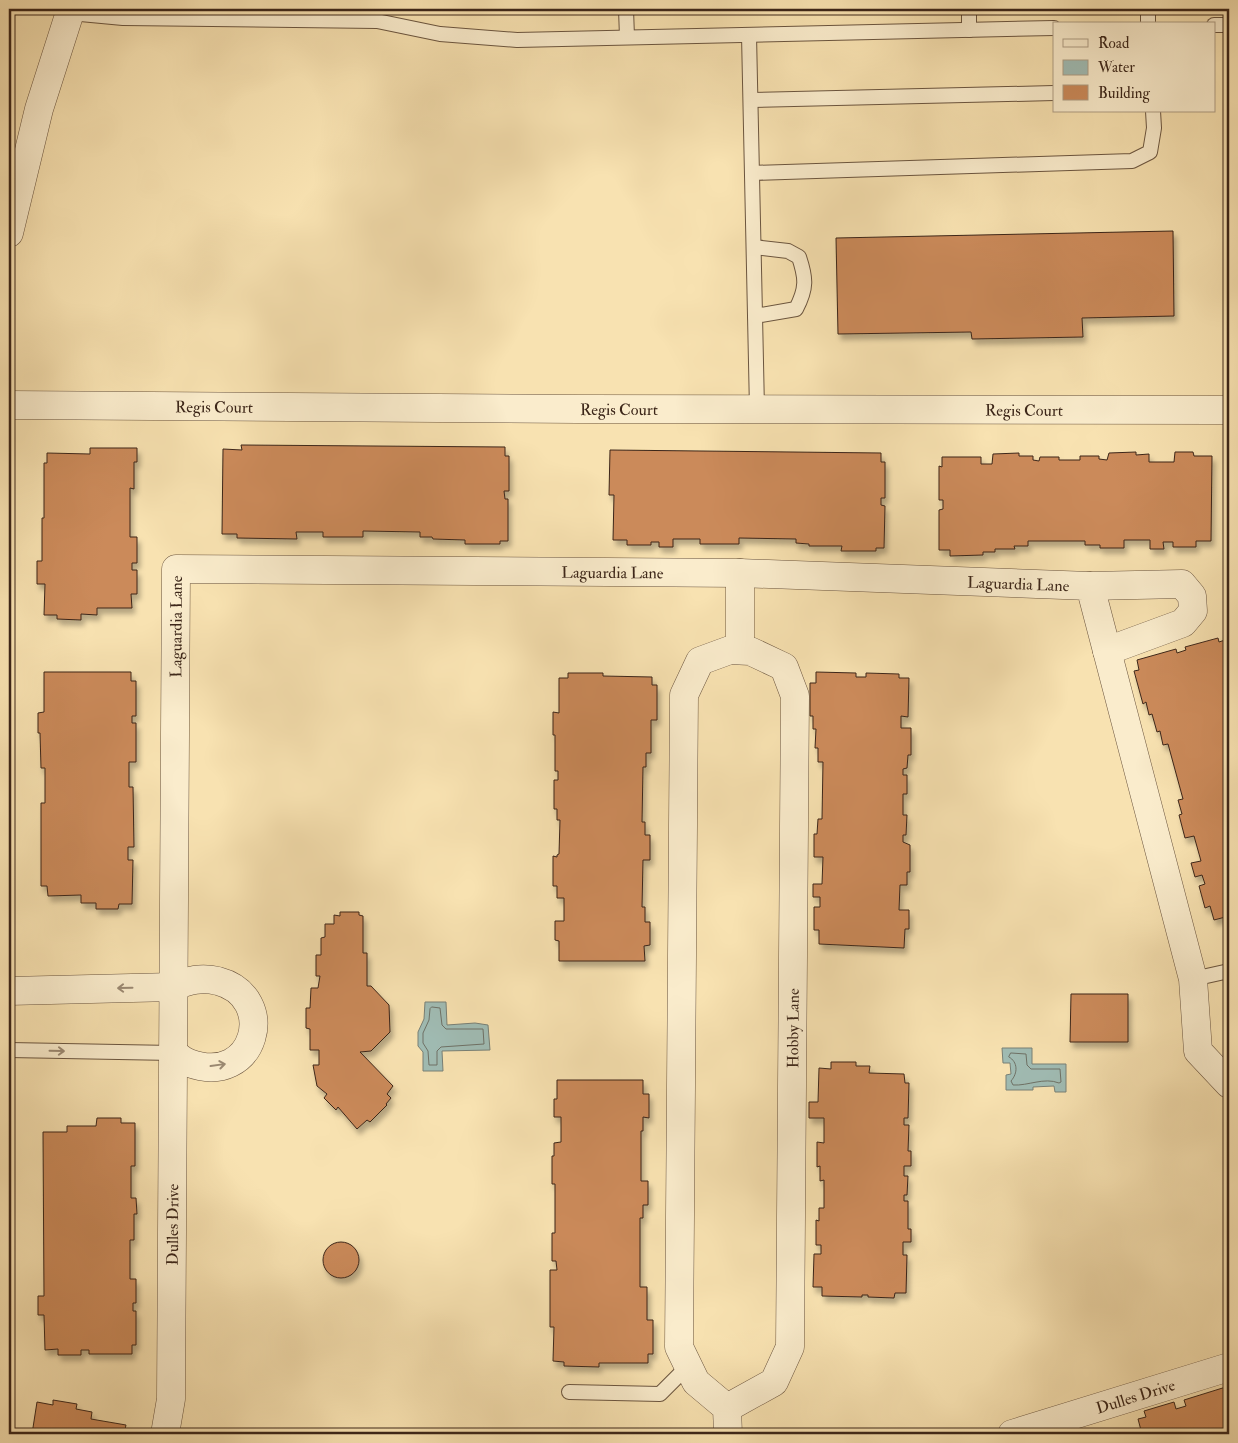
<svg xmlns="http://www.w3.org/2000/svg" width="1238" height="1443" viewBox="0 0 1238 1443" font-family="'IM FELL Double Pica',serif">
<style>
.water{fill:#a0bcb4;stroke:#788076}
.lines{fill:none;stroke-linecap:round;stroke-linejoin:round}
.shore{stroke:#6e7166;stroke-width:1}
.building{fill:#cb8a5a;stroke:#3c2619;filter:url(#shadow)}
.lane-casing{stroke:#6b553f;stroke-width:16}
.street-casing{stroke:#6b553f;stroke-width:29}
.lane{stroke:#faeccc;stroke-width:14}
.street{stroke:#faeccc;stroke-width:28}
.oneway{stroke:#9b8972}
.labels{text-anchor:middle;stroke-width:5;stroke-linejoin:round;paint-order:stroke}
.street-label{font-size:16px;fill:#3c2619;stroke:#faeccc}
</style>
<defs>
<filter id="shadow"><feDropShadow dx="3" dy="5.5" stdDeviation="2.5" flood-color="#0004"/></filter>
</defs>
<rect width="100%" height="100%" fill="#f8e2b1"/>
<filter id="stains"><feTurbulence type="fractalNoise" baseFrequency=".004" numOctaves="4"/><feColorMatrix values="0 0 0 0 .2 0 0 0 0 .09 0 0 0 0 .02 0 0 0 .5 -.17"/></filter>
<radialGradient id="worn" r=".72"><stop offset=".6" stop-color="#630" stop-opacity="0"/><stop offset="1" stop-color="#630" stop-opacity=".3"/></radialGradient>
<!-- water -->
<g class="water">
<polygon points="425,1002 446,1002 447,1025 475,1023 488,1025 490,1050 442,1051 443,1071 423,1071 423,1052 418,1046 418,1032 424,1019"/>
<polygon points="1002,1048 1032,1048 1032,1064 1066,1064 1066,1092 1055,1092 1054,1086 1033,1087 1033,1090 1006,1090 1006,1075 1011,1074 1010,1063 1003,1063"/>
</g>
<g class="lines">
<!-- shore -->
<g class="shore">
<polygon points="432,1007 440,1008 442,1025 446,1029 483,1029 484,1044 441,1047 437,1051 437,1065 429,1065 428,1051 423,1043 423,1033 429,1020 430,1009"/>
<path d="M1011,1053L1026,1054L1027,1065L1031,1069H1060L1061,1082L1059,1083C1044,1077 1028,1086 1013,1085L1011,1081C1018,1073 1018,1062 1009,1057Z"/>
</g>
</g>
<!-- building -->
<g class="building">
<polygon points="1173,231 1174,316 1082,318 1083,337 972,339 971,332 838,334 836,238"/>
<polygon points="241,445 505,447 505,456 509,456 509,491 504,491 505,499 508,499 508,541 500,541 500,544 465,544 465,540 433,539 432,537 420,537 420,532 363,531 363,537 323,537 323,532 296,532 297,539 237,538 237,534 222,534 223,449 242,450"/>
<polygon points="90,448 137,448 137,462 134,462 134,489 130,488 130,537 137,537 137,563 132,563 132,570 137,570 137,594 131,594 132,608 97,608 97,615 81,614 81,620 57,619 57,615 44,615 45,584 37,584 37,561 42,561 42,518 44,518 44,463 47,463 47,453 90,454"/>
<polygon points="610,450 881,453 881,462 885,462 885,498 881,498 881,505 885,506 884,548 876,548 876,551 841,551 842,546 809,546 809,544 796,543 796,539 739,538 739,544 700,544 700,539 673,539 673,547 659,547 659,542 651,542 651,545 627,545 627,540 613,540 614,495 609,495"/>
<polygon points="1136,452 1136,455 1149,454 1149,462 1174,462 1175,452 1193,452 1194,456 1212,456 1211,541 1196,541 1196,547 1173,547 1173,542 1163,542 1164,549 1150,549 1150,540 1124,540 1124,548 1100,548 1100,545 1085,545 1085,541 1028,541 1028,546 1014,546 1015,549 995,549 995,552 983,552 983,555 950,556 950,550 939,550 939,510 943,509 943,500 939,500 939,466 942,467 942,457 981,457 981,464 992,464 993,454 1019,453 1019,456 1033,456 1033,460 1039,461 1040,457 1059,457 1059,460 1080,460 1080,456 1099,456 1099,459 1107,460 1109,453"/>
<polygon points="1218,638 1219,642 1228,639 1229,645 1229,916 1214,920 1210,906 1205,908 1199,886 1205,884 1202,875 1195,877 1191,863 1201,861 1194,836 1185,838 1179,815 1182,814 1178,800 1183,799 1168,744 1163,745 1160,731 1157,732 1152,714 1149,715 1146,702 1143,704 1134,671 1139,670 1137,660 1176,649 1177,653 1186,650 1185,647"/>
<polygon points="44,672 131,672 131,681 136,681 136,716 132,716 132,723 136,723 136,762 129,762 129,787 133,787 134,847 128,847 128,860 133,860 132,904 119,904 118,909 96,909 96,903 81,903 81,895 48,896 47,886 41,886 41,803 45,803 45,768 41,768 40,733 38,733 38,713 44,712"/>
<polygon points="816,672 856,673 856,677 866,677 866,673 899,674 899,678 909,678 908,717 901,716 901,728 911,728 911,755 908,755 907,768 903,769 903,775 907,775 907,794 903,794 903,815 907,815 906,835 903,835 903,842 910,845 910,872 907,872 907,885 900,885 899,910 909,910 909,929 905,929 904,948 819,944 819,930 814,930 814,907 820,907 820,897 813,897 813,884 822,884 823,857 814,857 814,834 817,834 818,819 822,819 823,762 818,762 818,748 815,748 816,729 813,729 813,716 810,716 810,683 816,683"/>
<polygon points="568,673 603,673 603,676 652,677 652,685 657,685 657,720 651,720 651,753 646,753 646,767 643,767 642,822 645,822 645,835 650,835 650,860 643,860 642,907 645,907 645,922 650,922 650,945 644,946 645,961 559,961 559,941 555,940 555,921 564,921 564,898 557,898 557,886 553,886 553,856 557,857 557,855 559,854 560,820 557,820 557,809 554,809 554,780 558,780 558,771 555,771 555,735 553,735 553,712 559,713 559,678 568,678"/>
<polygon points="340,912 359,912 359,915 363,916 363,953 367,953 367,986 371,986 389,1005 390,1032 371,1051 360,1052 393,1086 387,1094 391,1098 386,1104 387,1105 370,1122 367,1120 357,1129 338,1107 336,1110 324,1098 327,1094 317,1086 313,1065 319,1065 319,1050 310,1050 310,1029 306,1028 306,1008 310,1008 311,988 318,988 320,976 316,976 316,955 321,955 321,938 325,937 325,924 334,924 334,915 340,916"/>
<polygon points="1071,994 1128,994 1128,1042 1070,1042"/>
<polygon points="831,1062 856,1062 856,1066 870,1066 869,1073 904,1074 905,1083 909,1083 908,1118 904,1118 904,1125 909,1125 908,1151 911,1151 911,1166 904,1166 904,1176 908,1176 907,1195 904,1195 904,1201 908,1201 908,1229 911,1229 911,1242 903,1242 903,1255 907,1255 906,1293 895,1293 894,1298 868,1297 868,1295 862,1295 862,1297 822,1296 822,1287 813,1287 814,1254 821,1254 821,1245 816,1245 816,1220 819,1221 819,1208 824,1208 824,1180 820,1181 820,1166 817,1167 817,1142 824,1143 824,1118 809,1118 809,1102 818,1102 819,1068 831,1069"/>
<polygon points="557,1080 643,1080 643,1094 649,1094 649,1118 643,1117 643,1131 641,1131 641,1181 648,1181 648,1205 643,1205 643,1218 640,1218 640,1287 647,1287 647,1320 653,1320 653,1354 648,1354 648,1363 599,1363 599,1367 564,1366 564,1362 553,1361 554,1327 550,1327 550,1270 557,1270 556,1261 552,1261 552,1233 555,1233 555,1184 552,1184 552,1156 554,1156 554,1143 561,1142 561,1117 554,1117 554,1099 557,1099"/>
<polygon points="97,1118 121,1118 121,1123 135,1123 135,1166 131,1166 131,1198 136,1198 137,1214 134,1214 134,1240 130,1240 130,1279 136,1279 136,1303 133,1303 133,1311 136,1311 136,1345 132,1345 132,1354 89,1354 89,1350 81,1350 81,1355 58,1355 58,1349 45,1350 44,1315 38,1315 38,1296 44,1296 43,1132 67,1132 67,1126 96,1126"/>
<circle cx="341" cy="1260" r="18"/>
<polygon points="1229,1386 1229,1434 1142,1434 1138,1419 1146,1417 1144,1411 1174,1402 1176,1409 1186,1406 1184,1400"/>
<polygon points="53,1400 77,1404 76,1409 92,1412 91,1419 126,1425 124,1434 32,1434 37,1402 53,1405"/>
</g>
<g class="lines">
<defs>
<g id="lane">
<polyline points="626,9 627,37"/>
<polyline points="969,9 969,30"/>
<polyline points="1148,9 1148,24"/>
<polyline points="70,13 123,18 377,21 440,34 517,40 1054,28"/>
<polyline points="1214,25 1229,25"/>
<polyline points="749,35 757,409"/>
<polyline points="751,100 1054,93"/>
<polyline points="752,173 1132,161 1150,152 1154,128 1153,111"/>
<path d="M754,247L788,251L799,257C806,278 807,288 796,309L755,316"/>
<polyline points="1193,979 1229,971"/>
<polyline points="9,1050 173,1053"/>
<polyline points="569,1392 660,1394 688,1366"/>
</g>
<g id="street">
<polyline points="9,233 39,109 71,9"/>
<path id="s1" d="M9,405L578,409L1229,410"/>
<polyline points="740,573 740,650"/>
<polyline points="1090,586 1182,584 1192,596 1193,611 1183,623 1107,651"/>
<path d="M9,991L173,987C189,980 201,977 218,981C279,997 256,1088 189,1063C183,1061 178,1056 173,1053"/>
<path id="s2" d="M727,1408L774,1382L790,1347L795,696L784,667L750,651L730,650L700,661L684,695L679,1347L696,1382L727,1408L728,1434"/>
<path id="s3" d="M165,1434L171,1399L176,569L740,573L1090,586L1193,979L1198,1051L1229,1084"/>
<path id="s4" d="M1012,1434L1229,1367"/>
</g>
</defs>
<!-- lane casing -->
<use href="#lane" class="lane-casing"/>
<!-- street casing -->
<use href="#street" class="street-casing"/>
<!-- lane -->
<use href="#lane" class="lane"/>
<!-- street -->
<use href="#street" class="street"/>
</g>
<!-- one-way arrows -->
<defs><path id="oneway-shaft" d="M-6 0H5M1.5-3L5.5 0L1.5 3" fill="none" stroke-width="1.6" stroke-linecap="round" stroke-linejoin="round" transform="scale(1.25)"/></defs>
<g class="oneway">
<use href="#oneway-shaft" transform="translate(125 988) rotate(179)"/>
<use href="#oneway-shaft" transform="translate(57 1051) rotate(1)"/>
<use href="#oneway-shaft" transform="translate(218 1065) rotate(-8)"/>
</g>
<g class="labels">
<!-- street labels -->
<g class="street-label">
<text dy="6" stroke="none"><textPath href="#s1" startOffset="205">Regis Court</textPath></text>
<text dy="6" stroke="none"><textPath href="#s1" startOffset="610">Regis Court</textPath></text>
<text dy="6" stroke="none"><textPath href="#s1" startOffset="1015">Regis Court</textPath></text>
<text dy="6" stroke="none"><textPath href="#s3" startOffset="1302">Laguardia Lane</textPath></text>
<text dy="6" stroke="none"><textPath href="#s3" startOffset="1708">Laguardia Lane</textPath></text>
<text dy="6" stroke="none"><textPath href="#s3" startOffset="808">Laguardia Lane</textPath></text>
<text dy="6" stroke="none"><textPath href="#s2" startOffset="411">Hobby Lane</textPath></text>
<text dy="6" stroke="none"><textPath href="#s3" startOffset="210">Dulles Drive</textPath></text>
<text dy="6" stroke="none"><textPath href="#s4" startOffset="129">Dulles Drive</textPath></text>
</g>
</g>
<!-- margin -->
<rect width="1238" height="1443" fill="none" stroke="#f8e2b1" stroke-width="30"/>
<rect x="10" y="10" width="1218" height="1423" fill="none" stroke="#3c2619" stroke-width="2.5"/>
<rect x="15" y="15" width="1208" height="1413" fill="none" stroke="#3c2619"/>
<!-- legend -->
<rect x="1053" y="22" width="162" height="90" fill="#faeccc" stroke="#ae9d84"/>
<rect x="1063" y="39" width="25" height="8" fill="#faeccc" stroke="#ae9d84"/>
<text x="1098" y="48" font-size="15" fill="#3c2619">Road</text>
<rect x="1063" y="60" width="25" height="15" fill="#a0bcb4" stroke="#ae9d84"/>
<text x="1098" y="72" font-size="15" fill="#3c2619">Water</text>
<rect x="1063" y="85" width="25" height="15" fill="#cb8a5a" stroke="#ae9d84"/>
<text x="1098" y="98" font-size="15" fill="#3c2619">Building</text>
<rect width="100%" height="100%" filter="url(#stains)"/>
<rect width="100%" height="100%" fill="url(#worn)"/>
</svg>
